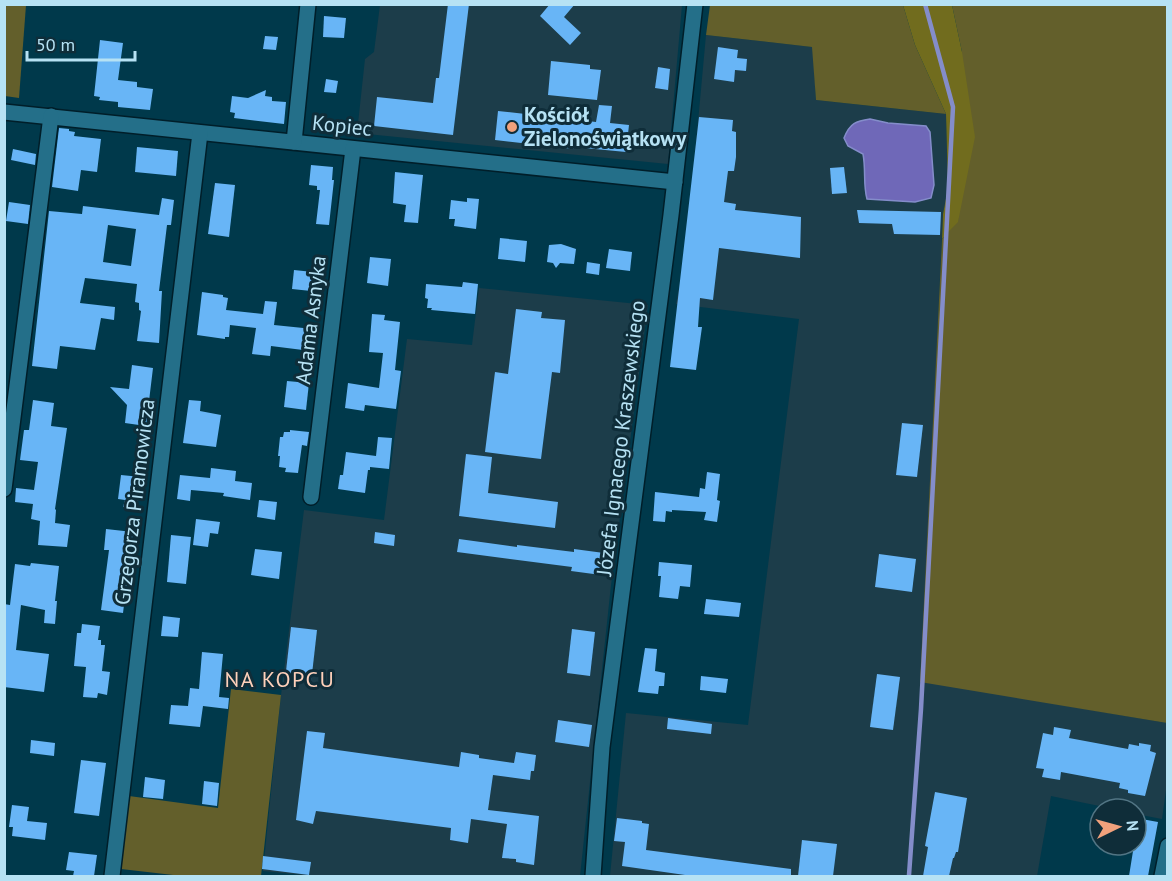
<svg xmlns="http://www.w3.org/2000/svg" width="1172" height="881" viewBox="0 0 1172 881" font-family="'PT Sans',sans-serif">
<style>
.built{fill:#1c3d4a}
.green{fill:#635f2b}
.forest{fill:#716c1e}
.water{fill:#6f68b8;stroke:#848dca;stroke-width:1.5}
.lines{fill:none;stroke-linecap:round;stroke-linejoin:round}
.stream{stroke:#848dca;stroke-width:4.5}
.building{fill:#68b5f6;fill-rule:evenodd}
.minor-casing{stroke:#001e29;stroke-width:18}
.minor{stroke:#246f89;stroke-width:15}
.poi-dot{fill:#f1a17c;stroke:#0f2d39;stroke-width:2}
.labels{text-anchor:middle;stroke-width:6;stroke-linejoin:round;paint-order:stroke}
.poi-label{font-size:21px;font-weight:bold;fill:#b6e2f4;stroke:#0f2d39;text-anchor:start}
.street-label{font-size:21px;fill:#b6e2f4;stroke:#0f2d39}
.neighbourhood-label{font-size:22px;letter-spacing:1.5px;fill:#fed0ba;stroke:#0f2d39}
</style>
<rect width="100%" height="100%" fill="#00394b"/>
<!-- built -->
<g class="built">
<polygon points="380,5 682,5 668,164 357,133 365,59 374,52"/>
<polygon points="706,35 813,47 816,100 946,114 948,188 943,214 921,681 1167,723 1167,783 1162,819 1136,814 1136,809 1114,809 1051,796 1037,876 610,876 626,713 748,725 799,319 676,304 686,253"/>
<polygon points="479,288 648,305 611,585 580,876 313,876 263,871 281,695 304,510 384,520 407,339 472,345"/>
</g>
<!-- green -->
<g class="green">
<polygon points="5,4 26,5 19,98 5,96"/>
<polygon points="710,5 903,5 915,45 946,114 816,100 812,47 706,35"/>
<polygon points="952,5 1167,5 1167,723 920,682 942,239 958,221 962,52"/>
<polygon points="231,689 281,695 261,876 182,876 121,869 129,796 218,808"/>
</g>
<!-- forest -->
<polygon class="forest" points="903,5 952,5 962,52 975,137 958,222 942,239 943,214 948,188 946,114 915,45"/>
<!-- water -->
<path class="water" d="M870,119L888,123L926,126L930,132L934,185L931,198L915,202L867,199C863,185 866,169 863,154L848,146L844,138C850,123 856,121 870,119Z"/>
<g class="lines">
<!-- stream -->
<polyline class="stream" points="909,875 921,709 953,107 925,4"/>
</g>
<!-- building -->
<g class="building">
<polygon points="448,4 469,4 453,135 374,126 377,97 433,103 436,78 439,78"/>
<polygon points="550,4 575,4 564,17 581,33 570,45 540,16"/>
<polygon points="324,16 346,18 344,38 323,37"/>
<polygon points="265,36 278,37 276,50 263,49"/>
<polygon points="100,40 123,43 118,80 137,82 137,87 153,89 150,110 118,107 118,102 99,100 100,97 94,96"/>
<polygon points="718,47 738,50 737,58 747,59 746,71 735,70 734,82 714,79"/>
<polygon points="551,61 590,65 590,69 601,70 597,100 548,95"/>
<polygon points="658,67 670,69 668,90 655,88"/>
<polygon points="326,79 338,81 336,93 324,92"/>
<polygon points="266,90 265,96 272,97 272,101 286,102 284,124 234,118 235,113 230,112 232,96 248,98"/>
<polygon points="599,105 612,106 610,123 629,125 626,152 574,147 574,149 495,140 498,111 596,122"/>
<polygon points="699,117 733,120 732,131 736,132 736,157 734,171 728,171 724,202 736,204 735,210 801,217 800,258 719,248 713,300 700,298 698,327 702,327 696,370 670,367"/>
<polygon points="59,128 69,129 69,131 75,132 74,136 101,139 97,172 81,170 78,191 52,187"/>
<polygon points="137,147 178,151 176,176 135,172"/>
<polygon points="13,149 36,154 35,165 11,160"/>
<polygon points="311,165 333,167 332,180 334,180 329,225 316,224 320,190 317,190 317,186 309,185"/>
<polygon points="844,167 847,193 832,194 830,168"/>
<polygon points="395,172 423,175 418,223 404,222 406,205 393,203"/>
<polygon points="215,183 235,185 229,237 208,234"/>
<path d="M162,198L174,200L171,225H167L159,291H162L159,343L137,341L141,311L139,310V303L135,302L137,284L85,278L80,303L115,307L114,320L101,318L95,350L60,346L57,369L32,366L49,211L82,214L83,206L159,215ZM108,225L136,229L131,266L103,262Z"/>
<polygon points="467,198 479,199 476,229 454,226 455,219 449,219 451,200 467,202"/>
<polygon points="9,202 30,205 28,224 6,221"/>
<polygon points="857,210 941,212 940,235 894,234 892,224 859,223"/>
<polygon points="500,238 527,241 525,262 498,259"/>
<polygon points="561,244 576,249 574,264 560,263 556,268 553,263 547,262 549,245"/>
<polygon points="609,249 632,252 630,271 606,268"/>
<polygon points="370,257 391,259 388,286 367,283"/>
<polygon points="587,262 600,264 599,275 586,273"/>
<polygon points="294,270 313,272 311,291 292,289"/>
<polygon points="463,282 478,284 475,314 431,310 432,308 427,308 428,299 425,298 426,284 462,287"/>
<polygon points="202,292 223,295 223,297 228,298 226,310 263,314 265,301 277,302 274,325 313,329 311,351 271,346 270,356 252,354 256,328 230,325 229,337 225,337 225,339 197,335"/>
<polygon points="516,309 542,312 541,318 565,320 560,373 552,372 541,459 485,452 495,372 508,374"/>
<polygon points="372,314 385,315 384,320 400,322 395,370 401,371 396,409 365,405 364,411 345,408 348,383 379,388 383,353 369,352"/>
<polygon points="132,365 153,368 146,426 125,423 127,405 110,387 129,389"/>
<polygon points="287,381 309,383 306,410 284,407"/>
<polygon points="33,400 54,403 51,426 67,428 55,509 56,510 55,523 70,525 67,547 38,545 40,521 31,519 33,504 15,502 16,488 34,490 38,462 20,460 24,430 29,430"/>
<polygon points="189,400 201,401 200,411 221,415 216,447 183,443"/>
<polygon points="902,423 923,425 917,477 896,475"/>
<polygon points="290,430 309,432 307,446 302,445 298,473 285,472 286,468 279,467 280,456 278,456 280,437 283,437 284,432 290,432"/>
<polygon points="378,437 392,438 389,469 370,467 370,470 368,470 365,493 338,489 340,475 343,475 346,452 376,456"/>
<polygon points="466,454 492,457 488,493 558,502 555,528 459,516"/>
<polygon points="211,468 236,471 235,481 252,483 250,500 223,496 224,493 191,490 190,501 177,499 180,475 210,478"/>
<polygon points="707,472 720,474 717,500 720,501 717,522 704,520 706,512 672,510 672,512 666,511 665,522 653,521 655,492 699,497 700,488 705,489"/>
<polygon points="121,475 141,477 137,509 123,507 125,500 118,499"/>
<polygon points="259,500 277,502 275,520 257,517"/>
<polygon points="196,519 220,522 218,534 210,533 208,547 193,545"/>
<polygon points="106,529 133,532 123,613 101,610 109,550 104,550"/>
<polygon points="375,532 395,535 394,546 374,543"/>
<polygon points="171,535 191,537 186,584 167,582"/>
<polygon points="459,539 517,547 517,545 574,552 574,549 604,553 601,575 571,571 572,567 457,552"/>
<polygon points="255,549 282,552 279,579 251,575"/>
<polygon points="879,554 916,559 912,592 875,587"/>
<polygon points="659,562 692,565 690,587 680,586 678,599 659,597 661,576 658,576"/>
<polygon points="31,563 59,566 55,601 57,601 55,624 44,623 45,610 21,605 16,650 49,654 44,692 4,687 4,604 10,605 15,564 30,566"/>
<polygon points="706,599 741,603 739,617 704,614"/>
<polygon points="163,616 180,618 178,637 161,636"/>
<polygon points="82,624 100,626 98,640 101,640 101,645 105,645 102,671 110,672 107,695 98,693 97,698 83,697 86,667 74,666 77,633 81,633"/>
<polygon points="291,627 317,630 311,683 285,680"/>
<polygon points="572,629 595,632 590,676 567,673"/>
<polygon points="645,648 657,649 655,671 665,673 664,686 659,686 658,694 638,692"/>
<polygon points="202,652 223,654 219,697 229,698 228,709 203,706 200,727 169,724 171,705 188,706 190,688 199,689"/>
<polygon points="877,674 900,677 893,730 870,727"/>
<polygon points="701,676 728,679 726,693 700,690"/>
<polygon points="668,718 712,724 711,734 667,729"/>
<polygon points="558,720 592,725 589,747 555,742"/>
<polygon points="1054,727 1071,730 1069,738 1128,749 1129,744 1139,746 1139,743 1151,745 1150,751 1156,753 1145,796 1128,793 1128,790 1119,788 1120,783 1061,772 1060,780 1042,777 1044,769 1036,768 1043,733 1053,735"/>
<polygon points="307,731 325,733 323,748 459,767 461,752 479,755 479,758 514,763 516,752 536,755 534,771 531,771 530,780 493,775 488,810 539,816 534,865 516,862 516,859 502,858 507,824 471,819 468,843 450,840 451,828 316,811 313,824 296,820"/>
<polygon points="31,740 55,743 54,756 30,753"/>
<polygon points="81,760 106,763 99,816 74,813"/>
<polygon points="145,777 165,780 163,799 143,797"/>
<polygon points="204,781 219,783 217,806 202,804"/>
<polygon points="935,792 967,798 958,852 956,852 954,858 953,858 949,876 923,876 928,847 925,846"/>
<polygon points="12,805 29,807 27,821 47,823 45,840 12,836 13,827 9,827"/>
<polygon points="617,818 642,821 642,823 649,824 646,850 791,869 791,876 692,876 622,866 625,842 614,841"/>
<polygon points="1136,818 1158,822 1148,876 1129,876 1134,845 1136,845"/>
<polygon points="802,840 837,844 833,876 798,876"/>
<polygon points="69,852 97,855 94,876 73,876 74,871 66,870"/>
<polygon points="263,856 311,862 309,875 262,869"/>
</g>
<g class="lines">
<defs>
<g id="minor">
<polyline points="4,112 675,182"/>
<polyline points="294,142 308,4"/>
<polyline points="4,489 51,116"/>
<polyline points="311,497 353,149"/>
<polyline points="112,876 200,133"/>
<polyline points="593,876 602,747 671,215 695,4"/>
<polyline points="1162,876 1168,846"/>
</g>
</defs>
<!-- minor casing -->
<use href="#minor" class="minor-casing"/>
<!-- minor -->
<use href="#minor" class="minor"/>
</g>
<!-- markers -->
<circle class="poi-dot" cx="512" cy="127" r="6"/>
<g class="labels">
<!-- poi labels -->
<g class="poi-label">
<text x="524" y="122">Kościół<tspan x="524" dy="24">Zielonoświątkowy</tspan></text>
</g>
<!-- street labels -->
<g class="street-label">
<text transform="translate(342 126) rotate(6)" y="7">Kopiec</text>
<text transform="translate(311 320) rotate(-83)" y="7">Adama Asnyka</text>
<text transform="translate(621 438) rotate(-83)" y="7">Józefa Ignacego Kraszewskiego</text>
<text transform="translate(135 502) rotate(-83)" y="7">Grzegorza Piramowicza</text>
</g>
<!-- neighbourhood labels -->
<g class="neighbourhood-label">
<text x="280" y="687">NA KOPCU</text>
</g>
</g>
<!-- border -->
<rect width="1172" height="881" fill="none" stroke="#b6e2f4" stroke-width="12"/>
<!-- north arrow -->
<g transform="translate(1118 827) rotate(85)"><circle r="28" fill="#0f2d39" stroke="#527584" stroke-width="1.5"/>
<path d="M0-4.5L10 22L0 15L-10 22Z" fill="#f1a17c"/>
<text y="-9" font-size="16" font-weight="bold" text-anchor="middle" fill="#b6e2f4">N</text>
</g>
<!-- scale -->
<path d="M27 51v9h108v-9" fill="none" stroke="#b6e2f4" stroke-width="3"/>
<text x="36" y="51" font-size="18" fill="#b6e2f4" stroke="#0f2d39" stroke-width="4.5" paint-order="stroke">50 m</text>
</svg>
